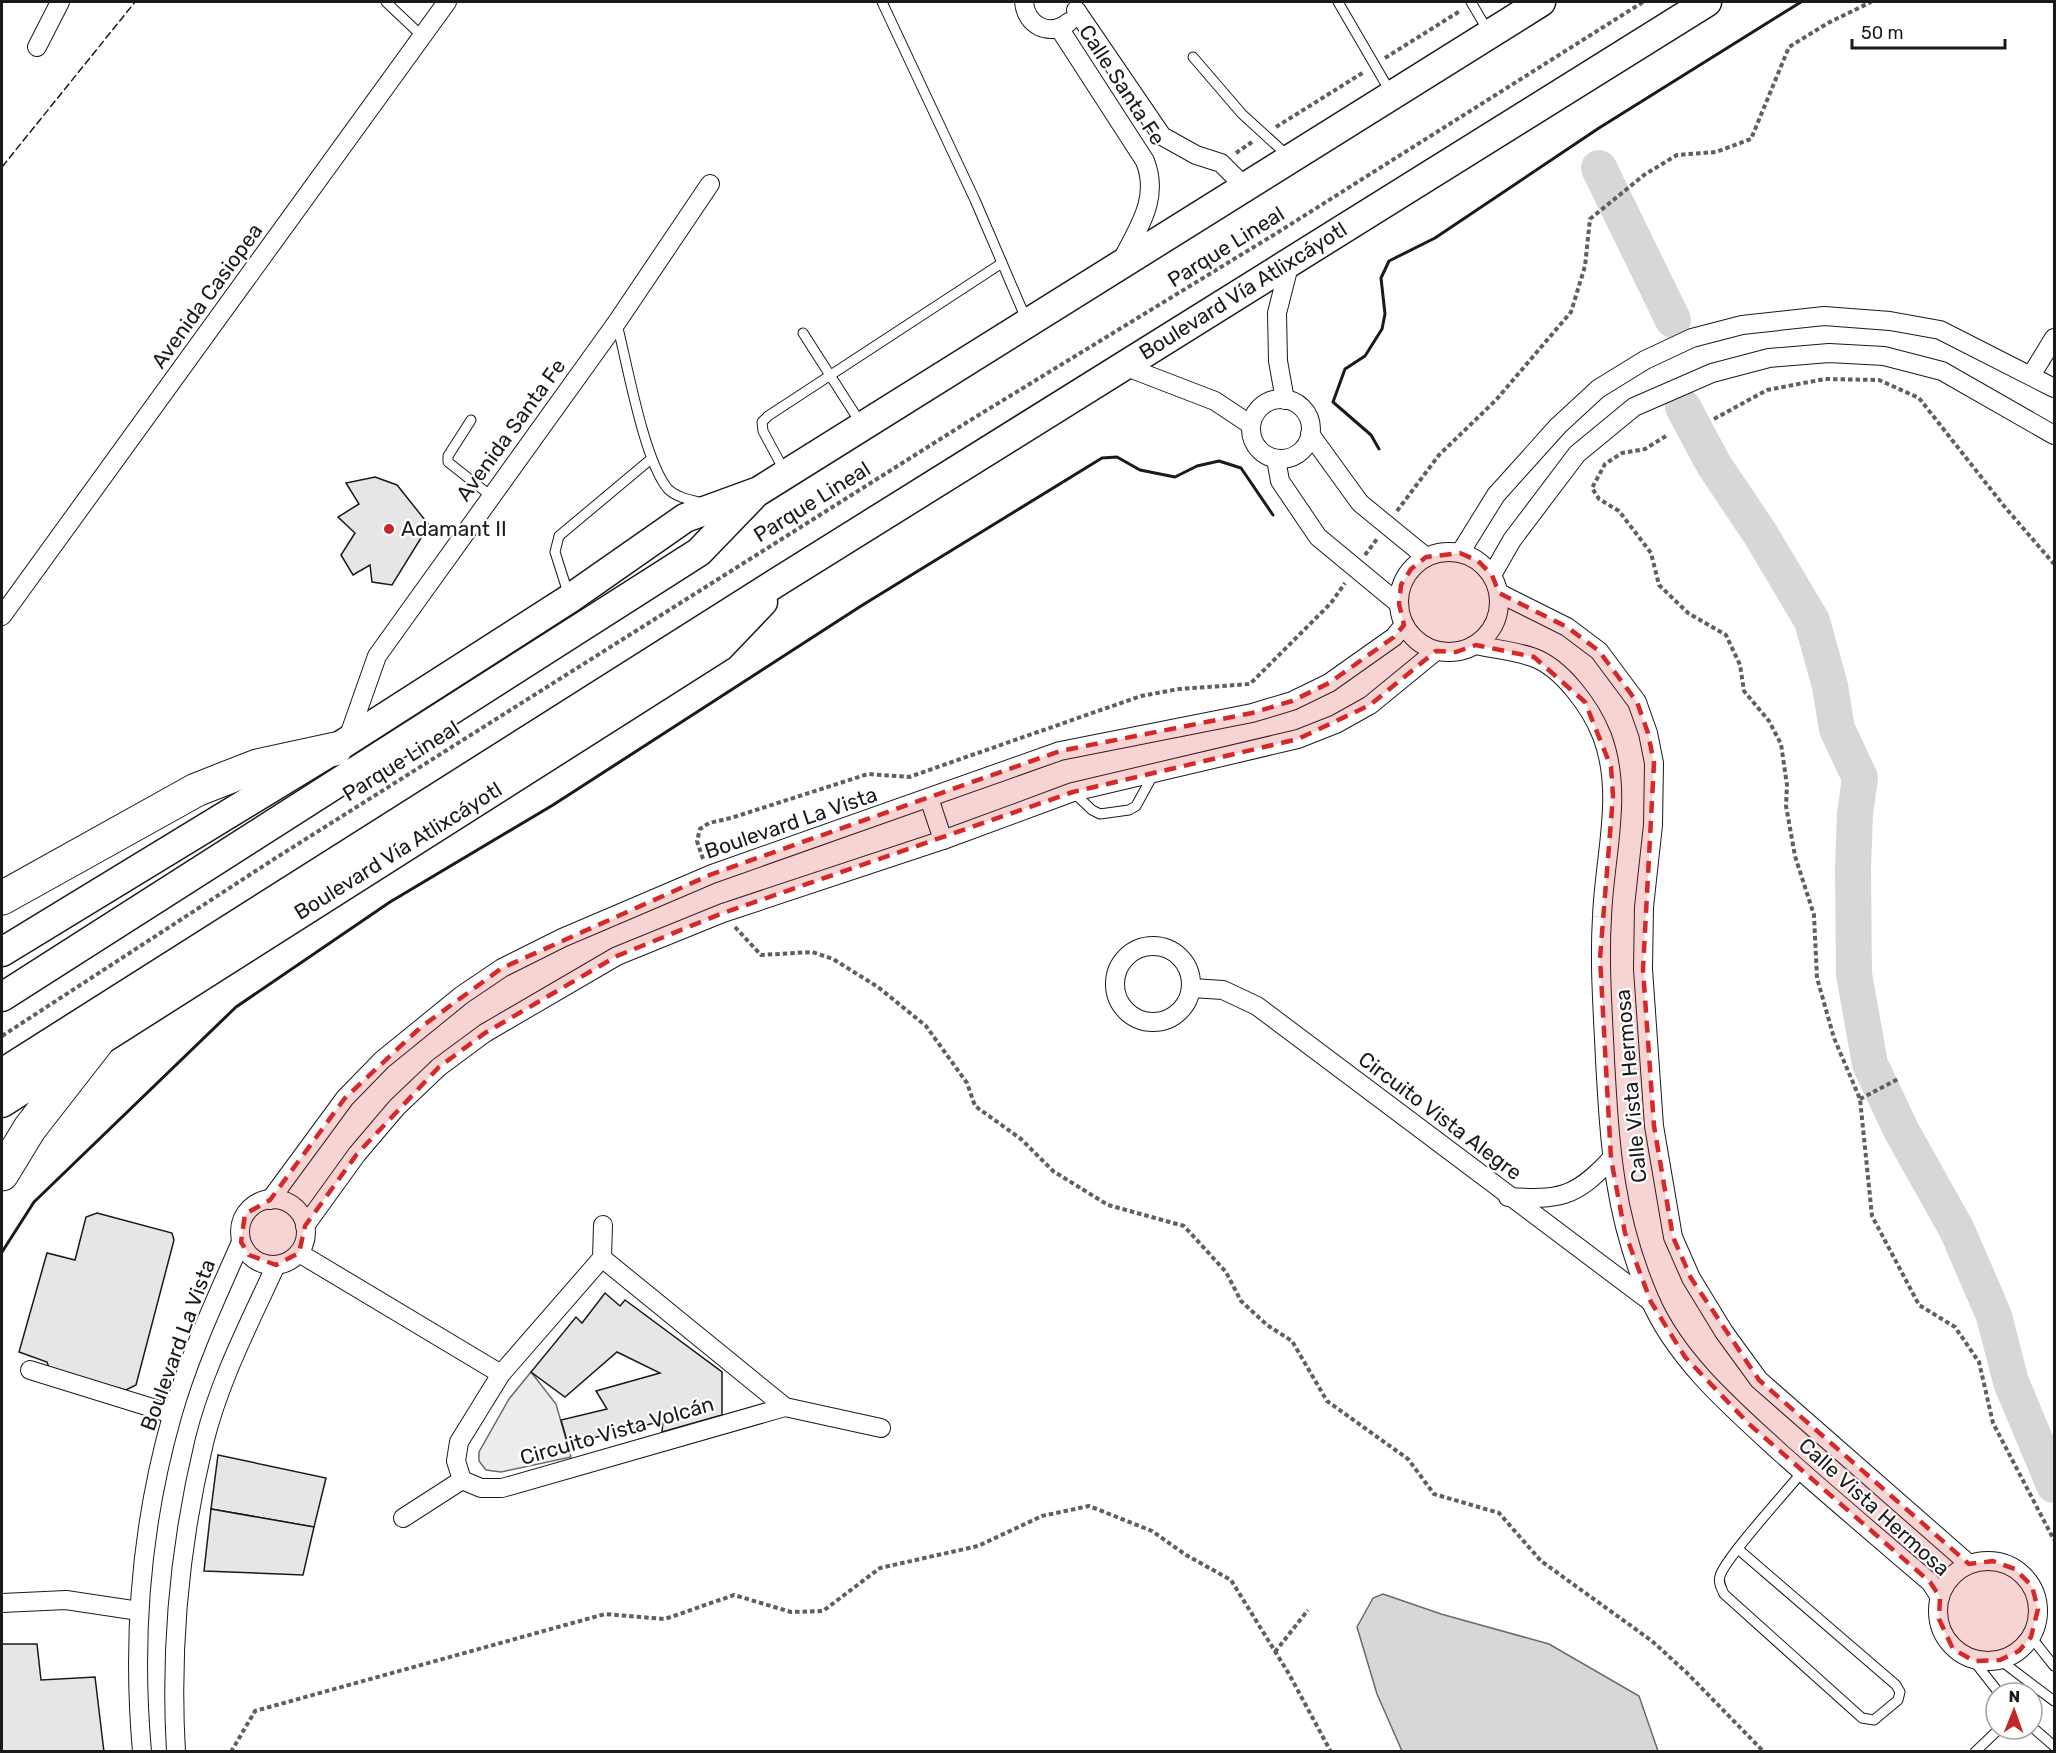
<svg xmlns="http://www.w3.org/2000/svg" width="2056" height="1753" viewBox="0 0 2056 1753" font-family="Rubik,sans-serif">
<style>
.built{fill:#ededed;stroke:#6a6a6a;stroke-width:1.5}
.water{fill:#d7d7d7;stroke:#6a6a6a;stroke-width:1.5}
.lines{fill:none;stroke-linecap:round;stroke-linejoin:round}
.river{stroke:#d7d7d7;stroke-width:36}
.building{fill:#e6e6e6;stroke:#1a1a1a;stroke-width:1.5}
.lane-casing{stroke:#1a1a1a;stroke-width:11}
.street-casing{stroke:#1a1a1a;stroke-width:20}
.primary-casing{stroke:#1a1a1a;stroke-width:31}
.highway-casing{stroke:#1a1a1a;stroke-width:35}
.path{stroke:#5f5f5f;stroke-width:4;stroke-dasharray:4.5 3;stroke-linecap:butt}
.lane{stroke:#fff;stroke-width:9}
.street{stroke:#fff;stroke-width:18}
.primary{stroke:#fff;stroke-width:28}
.highway{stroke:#fff;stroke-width:33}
.fence{stroke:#1a1a1a;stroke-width:1.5;stroke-dasharray:8 3;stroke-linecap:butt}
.wall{stroke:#1a1a1a;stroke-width:3}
.marked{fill:#d62828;fill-opacity:0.2;stroke:#d62828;stroke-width:4.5;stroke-dasharray:12 8;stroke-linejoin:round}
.poi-dot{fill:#c62828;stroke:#fff;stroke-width:2}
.labels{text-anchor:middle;stroke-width:4.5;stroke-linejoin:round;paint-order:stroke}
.street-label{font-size:21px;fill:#1a1a1a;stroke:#fff}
.poi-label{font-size:21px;fill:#1a1a1a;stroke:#fff;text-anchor:start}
</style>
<rect width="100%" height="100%" fill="#fff"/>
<!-- built -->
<polygon class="built" points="531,1372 556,1404 571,1457 501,1472 486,1470 479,1461 479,1452 509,1399"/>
<!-- water -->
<polygon class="water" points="1383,1594 1441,1614 1549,1644 1639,1696 1658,1751 1402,1751 1377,1694 1357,1627 1373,1598"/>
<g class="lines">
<!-- river -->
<g class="river">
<polyline points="1599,168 1673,320"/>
<polyline points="1683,407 1714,465 1761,535 1812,621 1830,686 1837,729 1860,778 1855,814 1853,868 1854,974 1870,1064 1901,1130 1957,1230 1994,1316 2011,1382 2054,1485"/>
</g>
</g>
<!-- building -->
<g class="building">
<polygon points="375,477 397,485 429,525 392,585 372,582 370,565 353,575 341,555 355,533 338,517 359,504 346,483"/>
<polygon points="97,1213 172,1233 174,1240 136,1385 126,1390 50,1370 47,1362 19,1352 47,1253 75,1260 86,1217"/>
<polygon points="605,1293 620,1306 625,1300 722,1372 722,1415 662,1432 663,1421 568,1444 561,1420 607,1409 596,1391 660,1373 617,1352 565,1397 531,1372 576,1317 582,1323"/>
<polygon points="218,1455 326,1478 314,1527 211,1509"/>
<polygon points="211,1509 314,1527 303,1575 204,1571"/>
<polygon points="2,1644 37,1644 41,1680 95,1677 104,1752 2,1752"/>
</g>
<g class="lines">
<defs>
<g id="lane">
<polyline points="386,2 423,37"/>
<polyline points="882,2 975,200 1027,321"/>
<polyline points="1338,2 1391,93"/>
<polyline points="1471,2 1488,31"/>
<polyline points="1193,57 1242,114 1287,155"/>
<path d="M617,324C627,363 644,461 668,489C677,498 692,500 703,503"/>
<polyline points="803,333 860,422"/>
<polyline points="471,420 448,456 448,462 491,496"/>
<polyline points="785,472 763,431 762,422 768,416 1002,263"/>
<polyline points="569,596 555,552 559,536 651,459"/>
<polyline points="1073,792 1092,810 1100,814 1129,810 1136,806 1153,775"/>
<path d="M1738,1549L1896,1685L1900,1692L1898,1700L1874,1720L1862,1718L1724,1594C1721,1587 1718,1583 1720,1576C1725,1558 1787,1491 1802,1472"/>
<polyline points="2031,1637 2054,1666"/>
<polyline points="2000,1660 2054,1701"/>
<polyline points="1974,1661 1999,1693"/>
<polyline points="2032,1727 2054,1746"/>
<polyline points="1975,1752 1999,1729"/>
</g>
<g id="street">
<path d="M1024,2C1026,25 1049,38 1069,22"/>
<polyline points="1076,10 1162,136 1196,155 1221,163 1245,187"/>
<path d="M1059,28L1145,161C1160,199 1138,228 1121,262"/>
<polyline points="37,47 60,2"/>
<polyline points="1124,366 1215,401 1251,425"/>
<polyline points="2032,374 2054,338"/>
<circle cx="1281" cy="429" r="30"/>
<polyline points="1285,400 1278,361 1277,313 1290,262"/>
<polyline points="1310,434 1360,503 1426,557"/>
<polyline points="1276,459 1280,481 1318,537 1399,604"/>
<circle cx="1449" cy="602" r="50"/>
<polyline points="1460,553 1496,495 1558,426 1598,389 1645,360 1692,338 1742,325 1824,316 1890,321 1940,330 2054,388"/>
<polyline points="1492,575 1512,540 1577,454 1634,407 1712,373 1769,358 1829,353 1884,356 1942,371 2054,435"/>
<polyline points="1499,593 1567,627 1599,651 1637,702 1648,733 1654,763 1653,825 1644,907 1643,969 1654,1126 1673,1237 1691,1278 1724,1332 1759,1380 1969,1564"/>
<polyline points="2,616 447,2"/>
<path d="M1476,645C1494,649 1514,651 1532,657C1562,667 1591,708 1602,736C1624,794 1604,857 1602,917C1599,965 1603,1012 1605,1060C1610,1148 1614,1217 1650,1300C1677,1362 1734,1410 1783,1455C1831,1498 1881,1540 1930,1582L1940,1597"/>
<polyline points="347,741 377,656 617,322 710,184"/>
<polyline points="929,798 943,840"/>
<circle cx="1153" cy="984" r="38"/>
<polyline points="1192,988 1223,990 1257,1006 1651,1302"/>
<path d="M1508,1197C1559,1200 1575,1198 1611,1159"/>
<circle cx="273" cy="1232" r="33"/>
<polyline points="270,1200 345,1098 382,1060 462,995 502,968 562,938 712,874 1060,751 1252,713 1292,701 1329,683 1394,637 1404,625"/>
<polyline points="603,1225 602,1258 501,1374 459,1442 456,1461 462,1480 481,1488 502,1488 785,1407"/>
<polyline points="305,1226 357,1154 397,1107 439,1067 485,1033 617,956 723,913 943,840 1073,792 1298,739 1336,724 1370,705 1436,651"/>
<polyline points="299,1253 501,1374"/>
<polyline points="602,1258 785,1407 881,1428"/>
<polyline points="30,1370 172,1414"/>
<polyline points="403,1518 462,1480"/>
<circle cx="1988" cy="1611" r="50"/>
<polyline points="2,1603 66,1600 139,1611"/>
<path d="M142,1752C132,1639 141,1525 172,1416C189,1356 216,1299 241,1242"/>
<path d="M176,1752C170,1649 180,1543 204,1443C219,1381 250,1322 276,1265"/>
</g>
<g id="primary">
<polyline points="2,952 335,749 569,599 685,518 759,491 1541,2"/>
<polyline points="2,997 699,552 753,496"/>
<polyline points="2,1073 779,581 1707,2"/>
<polyline points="2,1103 720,647 763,602"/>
</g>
<g id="highway">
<polyline points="2,898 196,790 257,766 335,749"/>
<polyline points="2,1174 30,1128 97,1042"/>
</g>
</defs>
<!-- lane casing -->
<use href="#lane" class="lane-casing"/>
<!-- street casing -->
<use href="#street" class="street-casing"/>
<!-- primary casing -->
<use href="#primary" class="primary-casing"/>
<!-- highway casing -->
<use href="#highway" class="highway-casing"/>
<!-- path -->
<g class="path">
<polyline points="1385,58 1460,11"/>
<polyline points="1276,127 1364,72"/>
<polyline points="1236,153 1252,142"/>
<polyline points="1714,419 1767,390 1825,379 1879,380 1919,398 2004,506 2054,564"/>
<polyline points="1666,436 1645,449 1622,453 1605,464 1592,488 1599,499 1619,511 1651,553 1659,585 1688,613 1726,635 1740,665 1744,691 1769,721 1781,744 1787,785 1786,806 1795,856 1814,915 1817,978 1834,1038 1860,1099 1872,1216 1919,1305 1955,1327 1979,1362 1993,1423 2054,1540"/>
<polyline points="1397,511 1439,455 1496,400 1571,312 1585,266 1590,219 1644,175 1677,155 1716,152 1751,139 1789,47 1828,23 1871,2"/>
<polyline points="1365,555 1377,539"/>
<polyline points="703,859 697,841 700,829 709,823 731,818 868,774 909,777 1141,696 1179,689 1250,684 1331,603 1345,583"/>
<polyline points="735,927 761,955 812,952 833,959 878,987 926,1026 967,1083 975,1106 1021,1139 1053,1171 1108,1205 1184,1226 1226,1272 1241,1301 1267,1325 1292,1341 1327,1401 1408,1459 1434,1494 1499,1513 1541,1561 1652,1641 1687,1673 1764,1752"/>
<polyline points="2,1036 271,861 969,421 1280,231 1643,2"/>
<polyline points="1860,1099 1898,1079"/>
<polyline points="1275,1652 1308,1610"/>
<polyline points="231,1752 255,1711 605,1614 665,1619 734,1595 791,1612 823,1611 880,1568 978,1546 1042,1516 1089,1506 1152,1531 1186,1555 1231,1580 1289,1674 1331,1752"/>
</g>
<!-- lane -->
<use href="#lane" class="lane"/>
<!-- street -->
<use href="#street" class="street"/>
<!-- primary -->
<use href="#primary" class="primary"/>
<!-- highway -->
<use href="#highway" class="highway"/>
<!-- fence -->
<polyline class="fence" points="2,167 135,2"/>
<!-- wall -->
<g class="wall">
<polyline points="1379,449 1371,435 1333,402 1345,369 1365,356 1382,329 1385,314 1381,278 1389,261 1435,238 1599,128 1801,2"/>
<polyline points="2,1252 34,1202 236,1007 390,902 553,805 861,606 1102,458 1117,457 1140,470 1175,477 1197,466 1219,461 1241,468 1273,515"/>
</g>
</g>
<!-- marked area -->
<path class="marked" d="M1460,553L1478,561L1492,575L1499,593L1567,627L1599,651L1637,702L1648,733L1654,763L1643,969L1654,1126L1673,1237L1691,1278L1759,1380L1969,1564L1993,1561L2015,1569L2032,1586L2038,1609L2031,1637L2019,1651L2000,1660L1974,1661L1953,1649L1939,1619L1940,1597L1930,1582L1749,1424L1685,1357L1651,1302L1625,1233L1611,1159L1600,958L1613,796L1611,767L1585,702L1534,657L1476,645L1456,652L1436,651L1370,705L1298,739L1073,792L723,913L617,956L485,1033L439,1067L357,1154L305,1226L299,1253L276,1265L249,1255L241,1242L245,1214L270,1200L345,1098L421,1027L502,968L712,874L1060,751L1252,713L1292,701L1329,683L1394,637L1404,625L1399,604L1401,585L1411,569L1426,557Z"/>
<!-- markers -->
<circle class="poi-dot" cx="389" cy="529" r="6"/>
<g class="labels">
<!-- street labels -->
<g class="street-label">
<text transform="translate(1122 85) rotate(57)" y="7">Calle Santa Fe</text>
<text transform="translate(1226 247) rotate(-32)" y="7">Parque Lineal</text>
<text transform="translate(1243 291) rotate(-32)" y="7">Boulevard Vía Atlixcáyotl</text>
<text transform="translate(207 296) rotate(-54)" y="7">Avenida Casiopea</text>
<text transform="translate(511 430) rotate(-54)" y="7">Avenida Santa Fe</text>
<text transform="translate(812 502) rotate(-32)" y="7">Parque Lineal</text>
<text transform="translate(401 761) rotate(-32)" y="7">Parque Lineal</text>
<text transform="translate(791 823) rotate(-19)" y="7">Boulevard La Vista</text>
<text transform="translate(398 851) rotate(-32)" y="7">Boulevard Vía Atlixcáyotl</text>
<text transform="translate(1631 1086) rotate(-95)" y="7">Calle Vista Hermosa</text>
<text transform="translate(1440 1116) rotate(37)" y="7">Circuito Vista Alegre</text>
<text transform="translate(178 1345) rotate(-70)" y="7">Boulevard La Vista</text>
<text transform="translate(617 1431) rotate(-16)" y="7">Circuito Vista Volcán</text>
<text transform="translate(1874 1507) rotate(42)" y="7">Calle Vista Hermosa</text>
</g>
<!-- poi labels -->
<g class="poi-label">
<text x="401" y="536">Adamant II</text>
</g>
</g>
<!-- border -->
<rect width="2056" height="1753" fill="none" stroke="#1a1a1a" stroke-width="6"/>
<!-- north arrow -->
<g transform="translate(2014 1711) rotate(1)"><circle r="28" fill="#ffffff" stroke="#a3a3a3" stroke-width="1.5"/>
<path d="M0-4.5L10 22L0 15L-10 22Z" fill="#c62828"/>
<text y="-9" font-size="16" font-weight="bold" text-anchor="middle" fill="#1a1a1a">N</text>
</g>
<!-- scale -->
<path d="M1852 39v9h153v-9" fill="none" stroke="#1a1a1a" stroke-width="3"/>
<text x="1861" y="39" font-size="18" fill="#1a1a1a" stroke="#ffffff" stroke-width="4.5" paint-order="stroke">50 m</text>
</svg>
